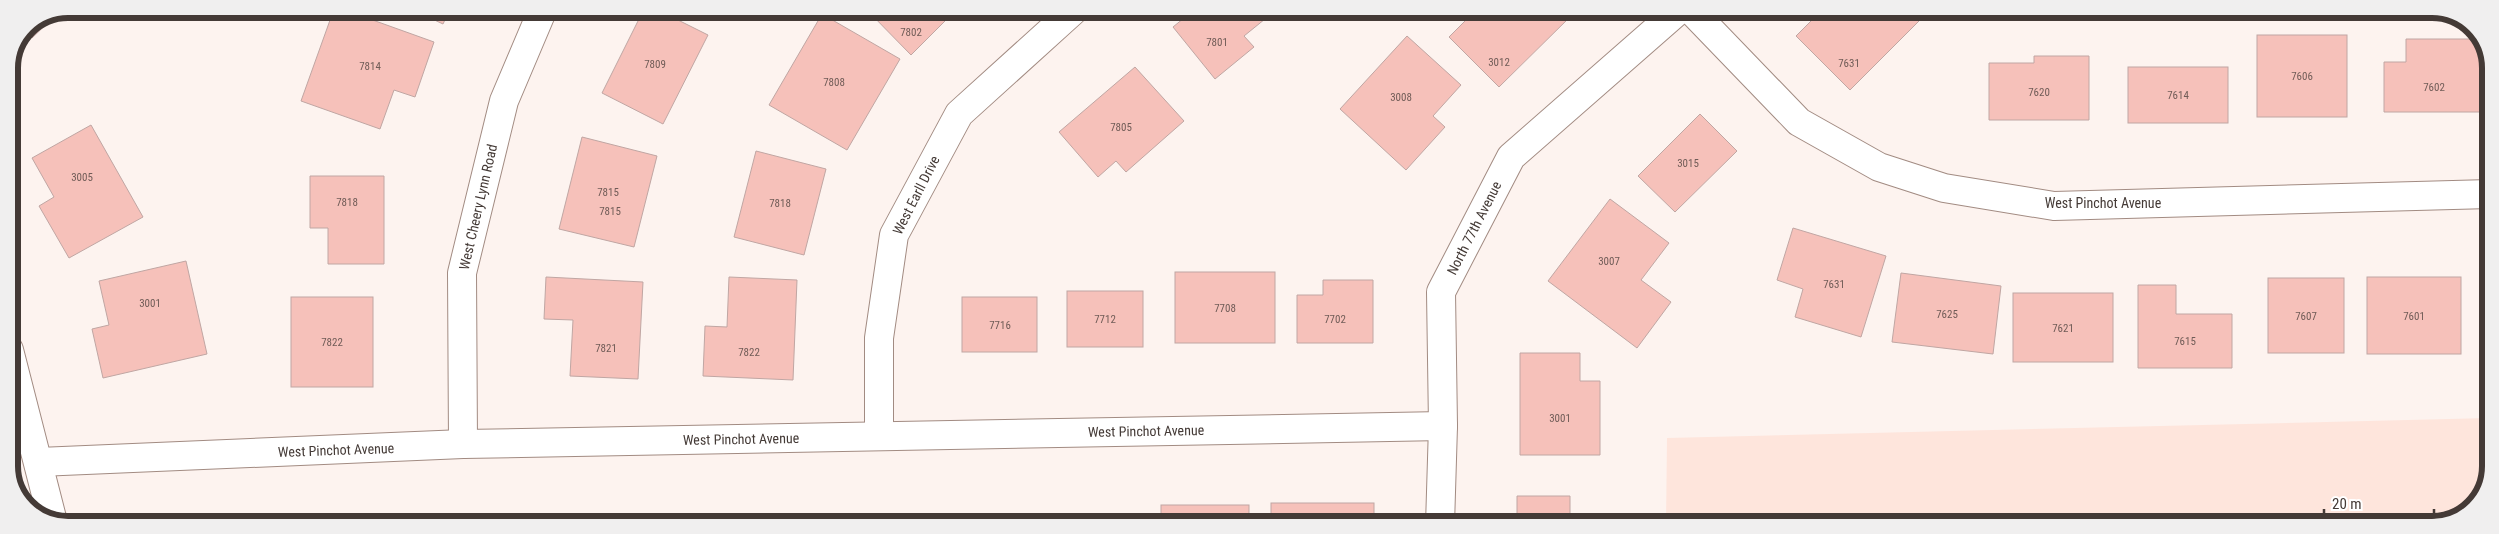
<svg xmlns="http://www.w3.org/2000/svg" width="2499" height="534" viewBox="0 0 2499 534" font-family="'Roboto Condensed',sans-serif">
<style>
.commercial{fill:#fee5dc}
.building{fill:#f6c1ba;stroke:#c0a6a3}
.lines{fill:none;stroke-linecap:round;stroke-linejoin:round}
.minor-casing{stroke:#a28b82;stroke-width:30}
.minor{stroke:#fff;stroke-width:28}
.labels{text-anchor:middle;stroke-width:4;stroke-linejoin:round;paint-order:stroke}
.number-label{font-size:11px;fill:#705c57}
.street-label{font-size:14px;fill:#443a36;stroke:#fff}
.rim{fill:none;stroke:#443a36;stroke-width:6}
</style>
<rect width="100%" height="100%" fill="#fdf3ef"/>
<!-- commercial -->
<polygon class="commercial" points="2489,418 2489,478 2470,511 2432,525 1666,525 1667,438"/>
<!-- building -->
<g class="building">
<polygon points="334,9 342,9 434,42 415,97 394,90 380,129 301,101"/>
<polygon points="411,9 450,9 443,24"/>
<polygon points="644,9 656,9 708,35 663,124 602,93"/>
<polygon points="866,9 957,9 911,55"/>
<polygon points="1195,9 1256,9 1265,19 1244,36 1254,47 1215,79 1173,27"/>
<polygon points="1477,9 1567,9 1572,15 1499,87 1449,37"/>
<polygon points="1822,10 1917,10 1924,16 1850,90 1796,36"/>
<polygon points="59,12 32,38 24,30 26,26"/>
<polygon points="822,14 900,59 847,150 769,105"/>
<rect x="2257" y="35" width="90" height="82"/>
<polygon points="1407,36 1461,85 1433,116 1445,127 1406,170 1340,109"/>
<polygon points="2406,39 2479,39 2484,47 2484,112 2384,112 2384,62 2406,62"/>
<polygon points="2034,56 2089,56 2089,120 1989,120 1989,63 2034,63"/>
<polygon points="1135,67 1184,121 1126,172 1116,161 1098,177 1059,132"/>
<rect x="2128" y="67" width="100" height="56"/>
<polygon points="1700,114 1737,151 1675,212 1638,176"/>
<polygon points="91,125 143,217 69,258 39,206 54,197 32,158"/>
<polygon points="582,137 657,156 634,247 559,229"/>
<polygon points="756,151 826,169 804,255 734,237"/>
<polygon points="310,176 384,176 384,264 328,264 328,228 310,228"/>
<polygon points="1610,199 1669,243 1641,280 1671,302 1637,348 1548,281"/>
<polygon points="1793,228 1886,256 1861,337 1795,317 1803,289 1777,280"/>
<polygon points="186,261 207,354 103,378 92,329 109,325 99,281"/>
<rect x="1175" y="272" width="100" height="71"/>
<polygon points="1901,273 2001,286 1993,354 1892,342"/>
<polygon points="546,277 643,282 638,379 570,376 573,320 544,319"/>
<polygon points="729,277 797,280 793,380 703,376 705,326 727,327"/>
<rect x="2367" y="277" width="94" height="77"/>
<rect x="2268" y="278" width="76" height="75"/>
<polygon points="1323,280 1373,280 1373,343 1297,343 1297,295 1323,295"/>
<polygon points="2138,285 2176,285 2176,314 2232,314 2232,368 2138,368"/>
<rect x="1067" y="291" width="76" height="56"/>
<rect x="2013" y="293" width="100" height="69"/>
<rect x="291" y="297" width="82" height="90"/>
<rect x="962" y="297" width="75" height="55"/>
<polygon points="1520,353 1580,353 1580,381 1600,381 1600,455 1520,455"/>
<polygon points="1517,496 1570,496 1570,517 1584,517 1584,525 1517,525"/>
<rect x="1271" y="503" width="103" height="22"/>
<rect x="1161" y="505" width="88" height="20"/>
<rect x="880" y="514" width="103" height="11"/>
<rect x="1031" y="517" width="75" height="8"/>
<polygon points="771,522 863,522 863,525 771,524"/>
<rect x="514" y="523" width="86" height="1"/>
</g>
<g class="lines">
<defs>
<g id="minor">
<polyline points="1690,9 1799,122 1879,167 1944,188 2054,206 2490,194"/>
<polyline points="9,350 53,522"/>
<polyline points="879,436 879,338 894,235 959,114 1075,9"/>
<polyline points="463,444 462,273 504,101 543,9"/>
<polyline points="39,462 463,444 1443,426"/>
<polyline points="1440,525 1443,426 1441,292 1511,157 1680,9"/>
</g>
</defs>
<!-- minor casing -->
<use href="#minor" class="minor-casing"/>
<!-- minor -->
<use href="#minor" class="minor"/>
</g>
<g class="labels">
<!-- number labels -->
<g class="number-label">
<text x="911" y="36">7802</text>
<text x="1217" y="46">7801</text>
<text x="1499" y="66">3012</text>
<text x="1849" y="67">7631</text>
<text x="655" y="68">7809</text>
<text x="370" y="70">7814</text>
<text x="2302" y="80">7606</text>
<text x="834" y="86">7808</text>
<text x="2434" y="91">7602</text>
<text x="2039" y="96">7620</text>
<text x="2178" y="99">7614</text>
<text x="1401" y="101">3008</text>
<text x="1121" y="131">7805</text>
<text x="1688" y="167">3015</text>
<text x="82" y="181">3005</text>
<text x="608" y="196">7815</text>
<text x="347" y="206">7818</text>
<text x="780" y="207">7818</text>
<text x="610" y="215">7815</text>
<text x="1609" y="265">3007</text>
<text x="1834" y="288">7631</text>
<text x="150" y="307">3001</text>
<text x="1225" y="312">7708</text>
<text x="1947" y="318">7625</text>
<text x="2306" y="320">7607</text>
<text x="2414" y="320">7601</text>
<text x="1105" y="323">7712</text>
<text x="1335" y="323">7702</text>
<text x="1000" y="329">7716</text>
<text x="2063" y="332">7621</text>
<text x="2185" y="345">7615</text>
<text x="332" y="346">7822</text>
<text x="606" y="352">7821</text>
<text x="749" y="356">7822</text>
<text x="1560" y="422">3001</text>
</g>
<!-- street labels -->
<g class="street-label">
<text transform="translate(916 195) rotate(-63)" y="5">West Earll Drive</text>
<text x="2103" y="208">West Pinchot Avenue</text>
<text transform="translate(478 207) rotate(-77)" y="5">West Cheery Lynn Road</text>
<text transform="translate(1474 228) rotate(-63)" y="5">North 77th Avenue</text>
<text transform="translate(1146 431) rotate(-1)" y="5">West Pinchot Avenue</text>
<text transform="translate(741 439) rotate(-1)" y="5">West Pinchot Avenue</text>
<text transform="translate(336 450) rotate(-2)" y="5">West Pinchot Avenue</text>
</g>
</g>
<!-- crop -->
<path d="M0 0H2499V534H0ZM68 18H2432A50 50 0 0 1 2482 68V466A50 50 0 0 1 2432 516H68A50 50 0 0 1 18 466V68A50 50 0 0 1 68 18Z" fill="#f0efef" fill-rule="evenodd"/>
<path class="rim" d="M68 18H2432A50 50 0 0 1 2482 68V466A50 50 0 0 1 2432 516H68A50 50 0 0 1 18 466V68A50 50 0 0 1 68 18Z"/>
<!-- scale -->
<path d="M2324 509v8h110v-8" fill="none" stroke="#443a36" stroke-width="2.5"/>
<text x="2332" y="509" font-size="15" fill="#443a36" stroke="#ffffff" stroke-width="4" paint-order="stroke">20 m</text>
</svg>
